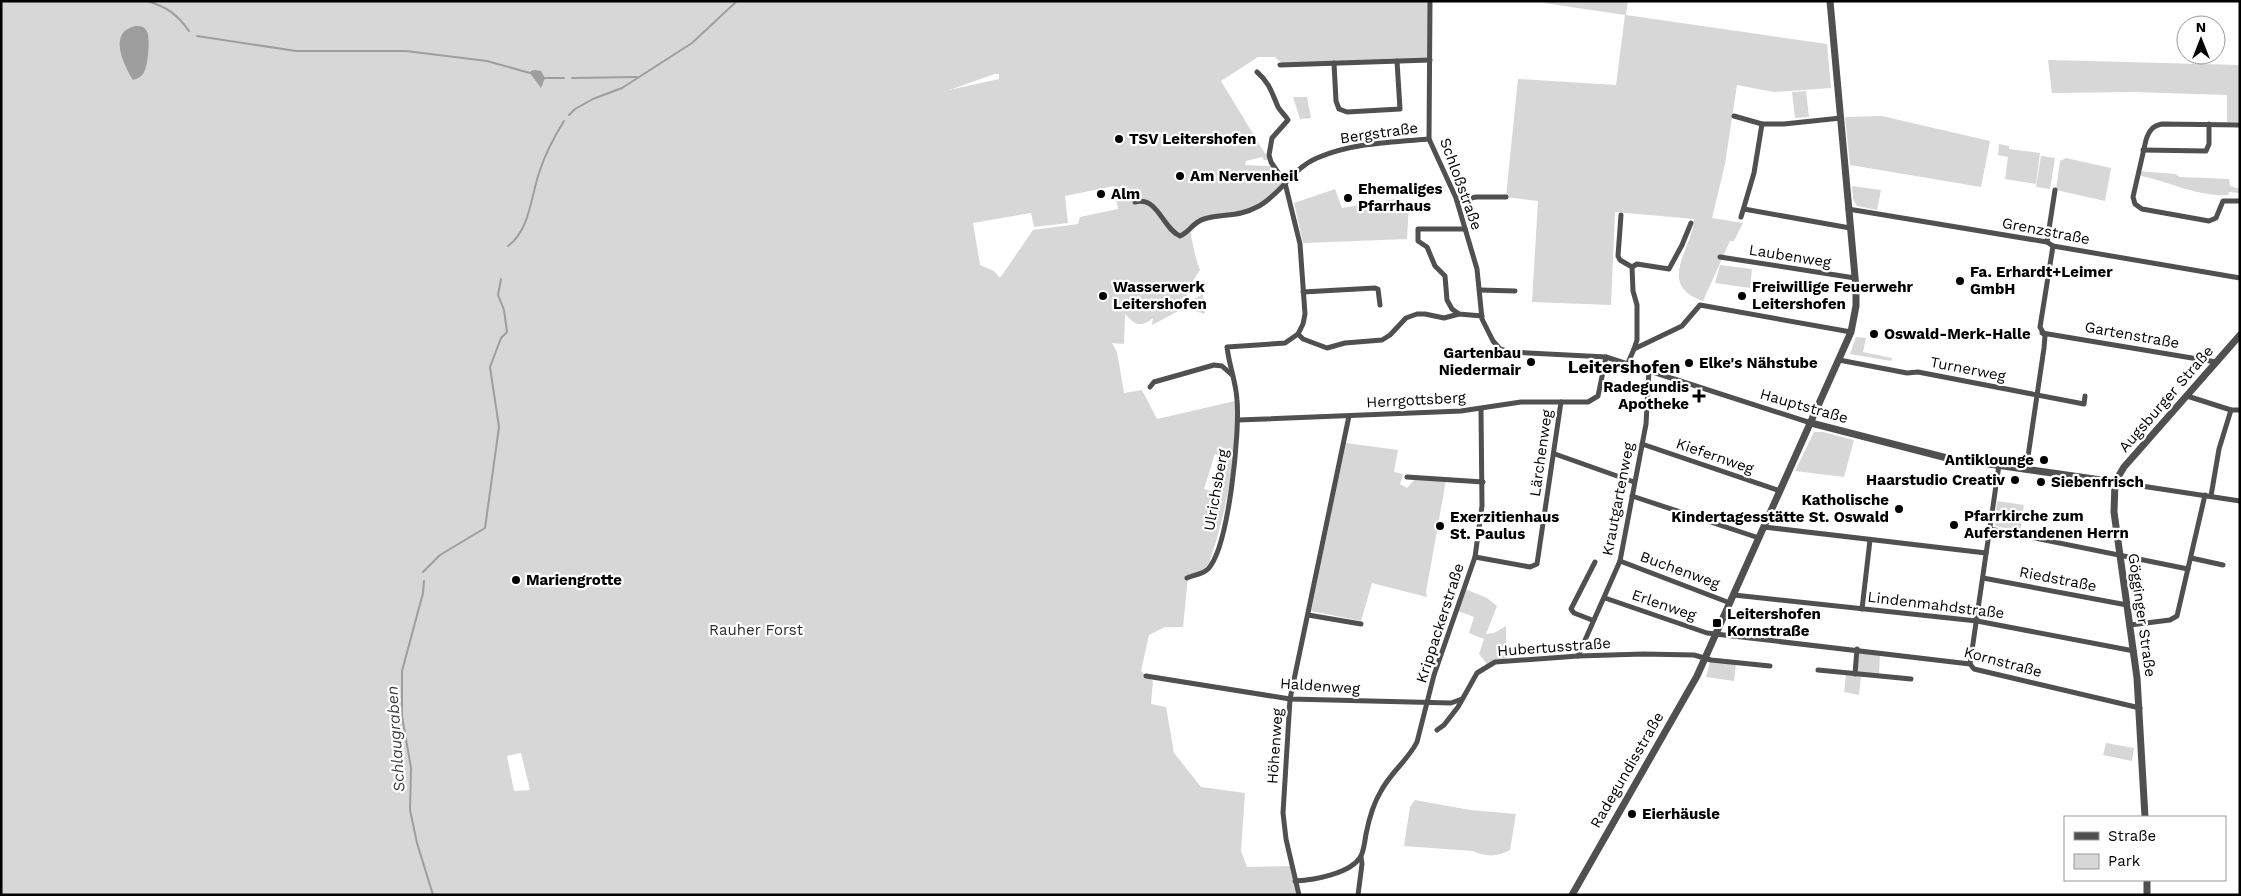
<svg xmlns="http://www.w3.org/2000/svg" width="2241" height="896" viewBox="0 0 2241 896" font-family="'Work Sans',sans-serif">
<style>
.green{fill:#d7d7d7;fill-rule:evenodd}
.water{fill:#9e9e9e}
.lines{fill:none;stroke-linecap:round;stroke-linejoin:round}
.stream{stroke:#9e9e9e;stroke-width:2}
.minor{stroke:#505050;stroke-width:5}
.tertiary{stroke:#505050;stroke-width:7}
.poi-dot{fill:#000;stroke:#fff;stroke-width:2}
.labels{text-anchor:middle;stroke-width:4.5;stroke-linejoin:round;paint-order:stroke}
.street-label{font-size:15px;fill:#000;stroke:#fff}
.poi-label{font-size:15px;font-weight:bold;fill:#000;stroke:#fff;text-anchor:start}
.park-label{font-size:15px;fill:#2e2e2e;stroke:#fff}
.water-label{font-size:16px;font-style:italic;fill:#3f3f3f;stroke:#fff}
.quarter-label{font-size:18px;font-weight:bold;fill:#000;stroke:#fff}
</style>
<rect width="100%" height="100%" fill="#fff"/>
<!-- green -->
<g class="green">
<path d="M1,1H1430V60L1284,65L1275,57H1258L1221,81L1269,160H1264L1262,157L1246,161L1245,165L1269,166L1271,162L1285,183L1275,195L1240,214L1205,218L1190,228C1192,241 1195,258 1200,270L1185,293L1192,300L1203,294L1205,314L1184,308L1152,325L1153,318C1141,328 1135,325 1125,314L1124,344L1112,343L1117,352L1124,393L1142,390L1157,419L1235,401C1237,456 1227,511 1209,563L1204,569L1188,576L1183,627H1165L1149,635L1141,671L1153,681L1151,704L1166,707L1174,753L1201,787L1245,793L1241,851L1247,867L1290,866L1301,895H1ZM995,74H999V79L949,90ZM1114,186L1118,209L1080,217L1078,224L1033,230L1000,278L994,271L980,265L973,223L1031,213L1034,227L1068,223L1065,196ZM1222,452L1229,454L1220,494L1204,489L1215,454L1221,456ZM521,753L530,790L514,791L507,756Z"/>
<path d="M1545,1H1628L1626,15L1827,44L1831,88L1774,92L1737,85L1725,164L1712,218L1743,223L1734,241H1730L1703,301C1655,284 1693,249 1694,219L1615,212L1611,305L1532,302L1538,201L1506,197L1518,79L1616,85L1625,15L1544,3Z"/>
<polygon points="2048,60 2240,65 2240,122 2227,122 2227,95 2133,92 2052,93"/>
<polygon points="1806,91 1809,117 1795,118 1792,92"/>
<polygon points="1293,97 1307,97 1311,118 1300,119"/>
<polygon points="1882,116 1990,141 1981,187 1850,165 1845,117"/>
<polygon points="1999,144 2009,146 2009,149 2040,153 2036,184 2005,179 2008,157 1998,155"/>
<polygon points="2041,156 2055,158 2050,189 2036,187"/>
<polygon points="2066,158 2111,168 2105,201 2056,190 2060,161"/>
<path d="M2139,171L2175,174L2180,177L2229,179L2230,186L2240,189V193L2229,192L2228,195C2198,197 2167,181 2138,175Z"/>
<polygon points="1852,186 1881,190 1877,210 1857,206 1853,199"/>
<polygon points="1335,189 1342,208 1401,198 1402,205 1409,204 1407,239 1303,243 1294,203"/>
<polygon points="1720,265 1752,269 1750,288 1715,283"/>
<polygon points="1856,337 1866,338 1863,352 1892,358 1891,361 1850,354"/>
<polygon points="1814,432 1823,432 1854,440 1844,477 1795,471"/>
<polygon points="1346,443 1398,450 1394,472 1403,474 1400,484 1407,488 1415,479 1446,480 1426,592 1427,597 1372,583 1361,621 1311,611"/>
<polygon points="1997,501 2024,505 2020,532 1999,527 1995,525"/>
<polygon points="1465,589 1487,598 1497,606 1486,634 1494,633 1506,626 1506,660 1487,664 1479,654 1484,639 1469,633 1474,617 1458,611"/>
<polygon points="1859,651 1880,653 1879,675 1857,672"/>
<polygon points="1710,662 1736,664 1734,681 1706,677"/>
<polygon points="1846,675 1861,676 1859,695 1844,692"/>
<polygon points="2106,743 2134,748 2132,761 2103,755"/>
<path d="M1415,800L1470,810L1516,814L1510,850C1498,857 1486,857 1473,851L1404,846L1410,807Z"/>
</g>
<!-- water -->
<g class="water">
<path d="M135,26C139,26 144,26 146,30C151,35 148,63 145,70C143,76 139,78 133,80C123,64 108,32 135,26Z"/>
<polygon points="535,70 541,71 545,78 541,88 530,73 531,71"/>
</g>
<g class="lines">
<!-- stream -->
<g class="stream">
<path d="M147,1C167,7 177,14 189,31"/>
<polyline points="197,36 296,51 406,51 487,61 530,73"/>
<polyline points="545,78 564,78"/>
<polyline points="572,78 637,77"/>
<polyline points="569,115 575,109 593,99 622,88 692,43 737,1"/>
<path d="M508,246C530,230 531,196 539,173C545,154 554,137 564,121"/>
<polyline points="423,572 440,555 485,528 499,427 490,367 501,338 507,332 504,310 498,295 501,279"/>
<polyline points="424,581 423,593 402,671 402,716 411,768 410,810 417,843 433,895"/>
</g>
<!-- minor -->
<g class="minor">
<polyline points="1430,1 1429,139 1456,198 1477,269 1482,319 1493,341 1500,349 1510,352 1606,357 1811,423"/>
<polyline points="1334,63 1336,101 1339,109 1347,112 1400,109 1397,61"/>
<polyline points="1280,65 1430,60"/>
<polyline points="1734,116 1762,124 1784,124 1841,118"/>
<path d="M2240,125L2162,124C2152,126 2149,131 2146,140L2133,197L2135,204L2142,209L2209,221L2216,218L2223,201H2240"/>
<polyline points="2143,150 2206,151 2209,144 2209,124"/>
<polyline points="1457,201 1476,197 1506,197"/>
<path d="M1135,202C1158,196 1162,228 1180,236C1190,232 1193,222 1204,219C1225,213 1237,218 1259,206C1281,194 1293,168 1317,158C1352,143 1392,142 1429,139"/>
<polyline points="1744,209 1850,228"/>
<polyline points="1848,209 2047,242 2053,246 2240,278"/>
<polyline points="1621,215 1618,256 1620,260 1632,267 1633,291 1637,305 1637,340 1634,349"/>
<polyline points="1741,217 1754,173 1762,124"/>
<polyline points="1465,229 1418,229 1418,241 1427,247 1435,266 1445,276 1447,300 1452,309 1459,314 1482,316"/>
<polyline points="2047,242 2055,190"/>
<polyline points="1720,257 1855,278"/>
<polyline points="1632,267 1637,264 1669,269 1682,245 1691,223"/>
<polyline points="1480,290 1515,291"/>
<polyline points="1303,292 1375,288 1378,289 1380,305"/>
<polyline points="2042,333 2216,362"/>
<polyline points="1298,334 1303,339 1327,348 1345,343 1382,340 1390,335 1406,318 1417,314 1425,314 1444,318 1459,314"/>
<polyline points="1839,360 1907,373 1918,372 2084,404 2085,396"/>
<polyline points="1628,363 1634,349 1682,326 1700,305 1851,332"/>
<polyline points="1150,387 1154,382 1214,365 1222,366 1232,375"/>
<polyline points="2187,396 2231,410 2240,410"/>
<polyline points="1238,420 1461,411 1521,402 1588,402 1598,396 1606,357"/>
<polyline points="1642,444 1780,491"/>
<polyline points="1555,454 1634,482"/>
<polyline points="2026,470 2044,348 2045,336 2040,327 2053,246"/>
<polyline points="1407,477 1483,482"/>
<polyline points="2115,482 2240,501"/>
<polyline points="1632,496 1759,538"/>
<polyline points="2211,496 2219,449 2231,410"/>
<polyline points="1764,527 1986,553"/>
<polyline points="1990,529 2188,569"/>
<polyline points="1475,557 1530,567 1537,564 1561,402"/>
<polyline points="2191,558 2223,565"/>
<polyline points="1620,561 1730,603"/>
<path d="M1187,578C1194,575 1203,574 1208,569C1229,547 1240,431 1237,400C1236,382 1229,365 1227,347L1285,343L1298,334L1303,324L1305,314L1300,244L1285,183L1271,162L1269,155L1272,138L1288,120C1285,115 1281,112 1278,107C1272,93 1269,82 1257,72"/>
<polyline points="1983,578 2127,605"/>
<polyline points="1734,595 1977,621 2134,651"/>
<polyline points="1605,598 1707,633 1970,664 1974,669 2140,708"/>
<polyline points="1862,609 1870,540"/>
<polyline points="1308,615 1361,624"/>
<polyline points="1592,620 1574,613 1571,609 1595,562"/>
<polyline points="2130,625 2170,620 2177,616 2205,495"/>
<polyline points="1578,656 1620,561 1646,424 1649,369"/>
<polyline points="1970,664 1999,465"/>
<polyline points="1818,670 1911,679"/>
<polyline points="1855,674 1857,649"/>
<polyline points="1146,676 1290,699 1451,703 1462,699"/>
<polyline points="1437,730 1444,725 1458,707 1477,673 1495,662 1578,656 1643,654 1694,655 1711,660 1770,666"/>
<path d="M1295,881C1313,880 1351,874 1361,856C1364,850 1365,840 1366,834C1369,819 1373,804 1381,791C1391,772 1408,760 1417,742L1434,675L1475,557L1482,506L1481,409"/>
<polyline points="1299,895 1286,839 1283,813 1290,699 1349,416"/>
<polyline points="1358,895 1362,864 1361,857"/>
</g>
<!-- tertiary -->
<g class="tertiary">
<polyline points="1811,423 1947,458 2115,482"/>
<polyline points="2145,817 2137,678 2114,512 2115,482 2124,467 2240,335"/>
<polyline points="2147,880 2147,895"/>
<polyline points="1572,895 1697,676 1851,332 1856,306 1856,288 1830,1"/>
</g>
</g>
<!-- markers -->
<g class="poi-dot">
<circle cx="1119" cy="139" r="5"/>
<circle cx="1180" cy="176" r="5"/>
<circle cx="1101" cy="194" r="5"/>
<circle cx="1348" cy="198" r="5"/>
<circle cx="1960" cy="281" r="5"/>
<circle cx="1103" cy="296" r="5"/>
<circle cx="1742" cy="296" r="5"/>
<circle cx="1874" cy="334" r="5"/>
<circle cx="1531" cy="362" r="5"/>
<circle cx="1689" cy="363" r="5"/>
<path d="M1696.5 388.5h5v5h5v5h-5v5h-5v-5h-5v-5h5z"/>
<circle cx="2044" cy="460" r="5"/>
<circle cx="2015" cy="480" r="5"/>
<circle cx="2041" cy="482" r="5"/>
<circle cx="1899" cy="509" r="5"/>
<circle cx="1954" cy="525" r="5"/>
<circle cx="1440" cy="526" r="5"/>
<circle cx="516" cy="580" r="5"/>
<rect x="1712" y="618" width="10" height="10" rx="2.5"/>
<circle cx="1632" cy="814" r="5"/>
</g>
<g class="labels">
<!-- street labels -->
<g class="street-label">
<text transform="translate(1379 133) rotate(-8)" y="5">Bergstraße</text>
<text transform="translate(1461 184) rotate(70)" y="5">Schloßstraße</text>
<text transform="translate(2046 231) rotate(11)" y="5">Grenzstraße</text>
<text transform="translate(1790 256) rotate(9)" y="5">Laubenweg</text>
<text transform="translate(2132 335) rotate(10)" y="5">Gartenstraße</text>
<text transform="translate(1968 369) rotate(11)" y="5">Turnerweg</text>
<text transform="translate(2166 399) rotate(-49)" y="5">Augsburger Straße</text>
<text transform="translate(1416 400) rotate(-3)" y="5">Herrgottsberg</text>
<text transform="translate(1804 406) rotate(16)" y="5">Hauptstraße</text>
<text transform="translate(1541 453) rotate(-82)" y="5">Lärchenweg</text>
<text transform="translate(1715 456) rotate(19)" y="5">Kiefernweg</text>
<text transform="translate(1216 490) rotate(-80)" y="5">Ulrichsberg</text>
<text transform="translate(1618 499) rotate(-79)" y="5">Krautgartenweg</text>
<text transform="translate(1680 570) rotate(20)" y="5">Buchenweg</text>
<text transform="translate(2058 579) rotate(11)" y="5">Riedstraße</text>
<text transform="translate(1664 605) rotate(19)" y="5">Erlenweg</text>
<text transform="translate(1936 605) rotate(7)" y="5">Lindenmahdstraße</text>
<text transform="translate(2142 615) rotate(82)" y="5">Gögginger Straße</text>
<text transform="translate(1440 623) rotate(-72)" y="5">Krippackerstraße</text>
<text transform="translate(1554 647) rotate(-4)" y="5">Hubertusstraße</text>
<text transform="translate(2003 662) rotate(15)" y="5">Kornstraße</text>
<text transform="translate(1320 686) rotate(4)" y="5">Haldenweg</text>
<text transform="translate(1275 746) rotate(-86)" y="5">Höhenweg</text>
<text transform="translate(1627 770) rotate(-60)" y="5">Radegundisstraße</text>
</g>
<!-- poi labels -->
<g class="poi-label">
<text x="1129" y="144">TSV Leitershofen</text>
<text x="1190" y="181">Am Nervenheil</text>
<text x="1358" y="194">Ehemaliges<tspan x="1358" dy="17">Pfarrhaus</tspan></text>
<text x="1111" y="199">Alm</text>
<text x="1970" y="277">Fa. Erhardt+Leimer<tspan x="1970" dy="17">GmbH</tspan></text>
<text x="1113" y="292">Wasserwerk<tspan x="1113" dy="17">Leitershofen</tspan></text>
<text x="1752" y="292">Freiwillige Feuerwehr<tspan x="1752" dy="17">Leitershofen</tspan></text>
<text x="1884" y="339">Oswald-Merk-Halle</text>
<text x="1521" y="358" text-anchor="end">Gartenbau<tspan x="1521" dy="17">Niedermair</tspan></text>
<text x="1699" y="368">Elke's Nähstube</text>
<text x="1689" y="392" text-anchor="end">Radegundis<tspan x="1689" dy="17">Apotheke</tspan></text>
<text x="2034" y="465" text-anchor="end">Antiklounge</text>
<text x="2005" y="485" text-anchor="end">Haarstudio Creativ</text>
<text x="2051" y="487">Siebenfrisch</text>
<text x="1889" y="505" text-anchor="end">Katholische<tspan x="1889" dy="17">Kindertagesstätte St. Oswald</tspan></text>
<text x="1964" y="521">Pfarrkirche zum<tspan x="1964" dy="17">Auferstandenen Herrn</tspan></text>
<text x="1450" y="522">Exerzitienhaus<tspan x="1450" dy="17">St. Paulus</tspan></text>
<text x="526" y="585">Mariengrotte</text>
<text x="1727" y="619">Leitershofen<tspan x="1727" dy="17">Kornstraße</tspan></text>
<text x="1642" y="819">Eierhäusle</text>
</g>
<!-- park labels -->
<g class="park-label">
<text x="756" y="635">Rauher Forst</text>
</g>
<!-- water labels -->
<g class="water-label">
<text transform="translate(395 739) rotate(-94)" y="6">Schlaugraben</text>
</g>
<!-- quarter labels -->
<g class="quarter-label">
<text x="1624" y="373">Leitershofen</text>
</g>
</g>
<!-- border -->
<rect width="2241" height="896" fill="none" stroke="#000000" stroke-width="5"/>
<!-- legend -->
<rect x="2064" y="816" width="162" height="65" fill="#ffffff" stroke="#999999"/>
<rect x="2074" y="832" width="25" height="8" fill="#505050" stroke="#999999"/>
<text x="2108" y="841" font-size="15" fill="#000000">Straße</text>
<rect x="2074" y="854" width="25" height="15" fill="#d7d7d7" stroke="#999999"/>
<text x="2108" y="866" font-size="15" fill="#000000">Park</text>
<!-- north arrow -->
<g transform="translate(2201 40)"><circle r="24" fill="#ffffff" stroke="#999999"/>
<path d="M0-4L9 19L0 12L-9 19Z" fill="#000000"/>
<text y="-8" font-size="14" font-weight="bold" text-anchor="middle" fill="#000000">N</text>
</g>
</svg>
